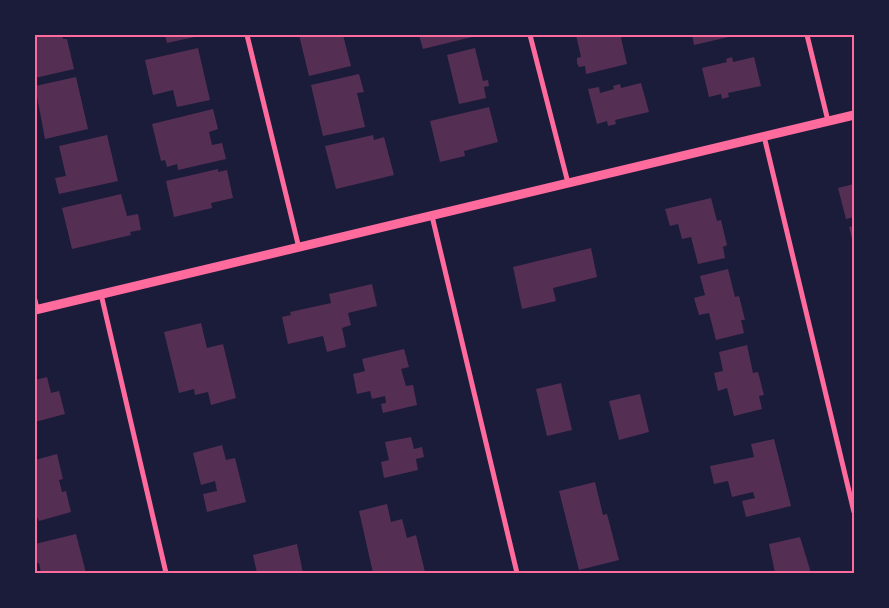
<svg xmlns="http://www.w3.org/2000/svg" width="889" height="608" viewBox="0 0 889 608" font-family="'Libre Baskerville',serif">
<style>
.building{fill:#542f53}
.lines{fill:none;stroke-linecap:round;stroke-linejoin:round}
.minor{stroke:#ff6b9d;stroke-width:5}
.tertiary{stroke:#ff6b9d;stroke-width:9}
.neatline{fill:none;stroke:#ff6b9d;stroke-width:2}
</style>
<rect width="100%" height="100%" fill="#1b1b3a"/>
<!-- building -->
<g class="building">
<polygon points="35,35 62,35 63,39 67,39 74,69 35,78"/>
<polygon points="165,35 199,35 199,36 167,43"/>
<polygon points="299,35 343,35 351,66 309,76"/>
<polygon points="419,35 471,35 472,37 423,49"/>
<polygon points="576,35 624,35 621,38 627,64 586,74 585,66 579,67 577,63 577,58 581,57"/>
<polygon points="692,35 733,35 733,36 694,45"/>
<polygon points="198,48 210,100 177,107 173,90 153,95 145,60"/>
<polygon points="475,48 483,81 488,80 489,86 484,87 486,98 459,104 447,55"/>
<polygon points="732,57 733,62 754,57 761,86 728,93 729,97 722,99 721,94 709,97 702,68 727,62 726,59"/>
<polygon points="359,74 364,92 357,93 365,127 323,136 311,85"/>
<polygon points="76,77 88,129 45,139 35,86"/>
<polygon points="641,83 649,112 615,120 616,124 608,126 607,121 597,124 588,89 599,87 600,93 614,89 613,86 620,84 621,88"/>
<polygon points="489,107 498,142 464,151 465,156 440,162 430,121"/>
<polygon points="213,109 218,129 209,132 212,145 222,143 226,159 178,170 177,164 167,167 165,160 161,161 152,124"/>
<polygon points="107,135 118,181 59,194 55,178 66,176 59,146"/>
<polygon points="373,135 374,140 384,137 394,175 336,189 325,146"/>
<polygon points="218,169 218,172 227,170 233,198 211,203 212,208 174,217 166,181"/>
<polygon points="854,184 854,217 846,219 838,188"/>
<polygon points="121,194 127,216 138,214 141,230 130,232 131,235 72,249 62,208"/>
<polygon points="711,198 717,221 721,220 727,245 723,247 725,258 698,264 691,237 682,239 678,224 670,226 665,209"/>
<polygon points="854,226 854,243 853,243 849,227"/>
<polygon points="591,248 597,277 553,288 556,301 522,309 513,267"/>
<polygon points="728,269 735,297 739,296 745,320 741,320 744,333 716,340 709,313 699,315 694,298 705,295 700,276"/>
<polygon points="372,284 377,306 348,313 351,325 342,328 346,347 327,352 323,336 288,344 282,317 291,315 290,312 331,303 329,294"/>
<polygon points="201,323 207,348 223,344 236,398 211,405 208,392 195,395 194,389 179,393 164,332"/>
<polygon points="747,345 753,373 758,372 764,395 759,396 762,409 734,416 727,388 718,391 714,373 723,371 719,352"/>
<polygon points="404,349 409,367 401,369 406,386 413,385 417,405 383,413 381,404 386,403 385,396 372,399 370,391 357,394 353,374 365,371 362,359"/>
<polygon points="47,377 51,393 59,391 65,414 35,422 35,380"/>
<polygon points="561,383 572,430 547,436 536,389"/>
<polygon points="640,394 649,432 619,440 609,401"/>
<polygon points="411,437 414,449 422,447 424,457 416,459 418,470 384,478 381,462 389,460 385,442"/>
<polygon points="774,439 791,506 746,517 742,501 755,498 753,492 732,497 728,481 714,484 710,466 754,457 751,444"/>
<polygon points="222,445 226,460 235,458 246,502 207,512 203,494 217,491 215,481 201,485 193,453"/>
<polygon points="57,454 63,479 59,480 62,492 66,491 71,512 39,521 35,513 35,460"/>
<polygon points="595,482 603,515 607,514 619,560 579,570 559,491"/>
<polygon points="387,504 391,522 402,519 407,538 416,535 425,572 373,573 359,511"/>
<polygon points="76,534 86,573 41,573 39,563 35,564 35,544"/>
<polygon points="800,537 811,573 775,573 769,544"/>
<polygon points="297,544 303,573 257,573 253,555"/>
</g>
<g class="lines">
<!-- minor -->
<g class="minor">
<polyline points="247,35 299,248"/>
<polyline points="530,35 568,183"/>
<polyline points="807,35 828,121"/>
<polyline points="764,136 854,512"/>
<polyline points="432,216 517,573"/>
<polyline points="101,294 166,573"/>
<polyline points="35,300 37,309"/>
</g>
<!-- tertiary -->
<polyline class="tertiary" points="35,310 854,115"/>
</g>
<!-- border -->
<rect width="889" height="608" fill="none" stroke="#1b1b3a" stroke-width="72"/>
<rect x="36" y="36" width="817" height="536" class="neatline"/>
</svg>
